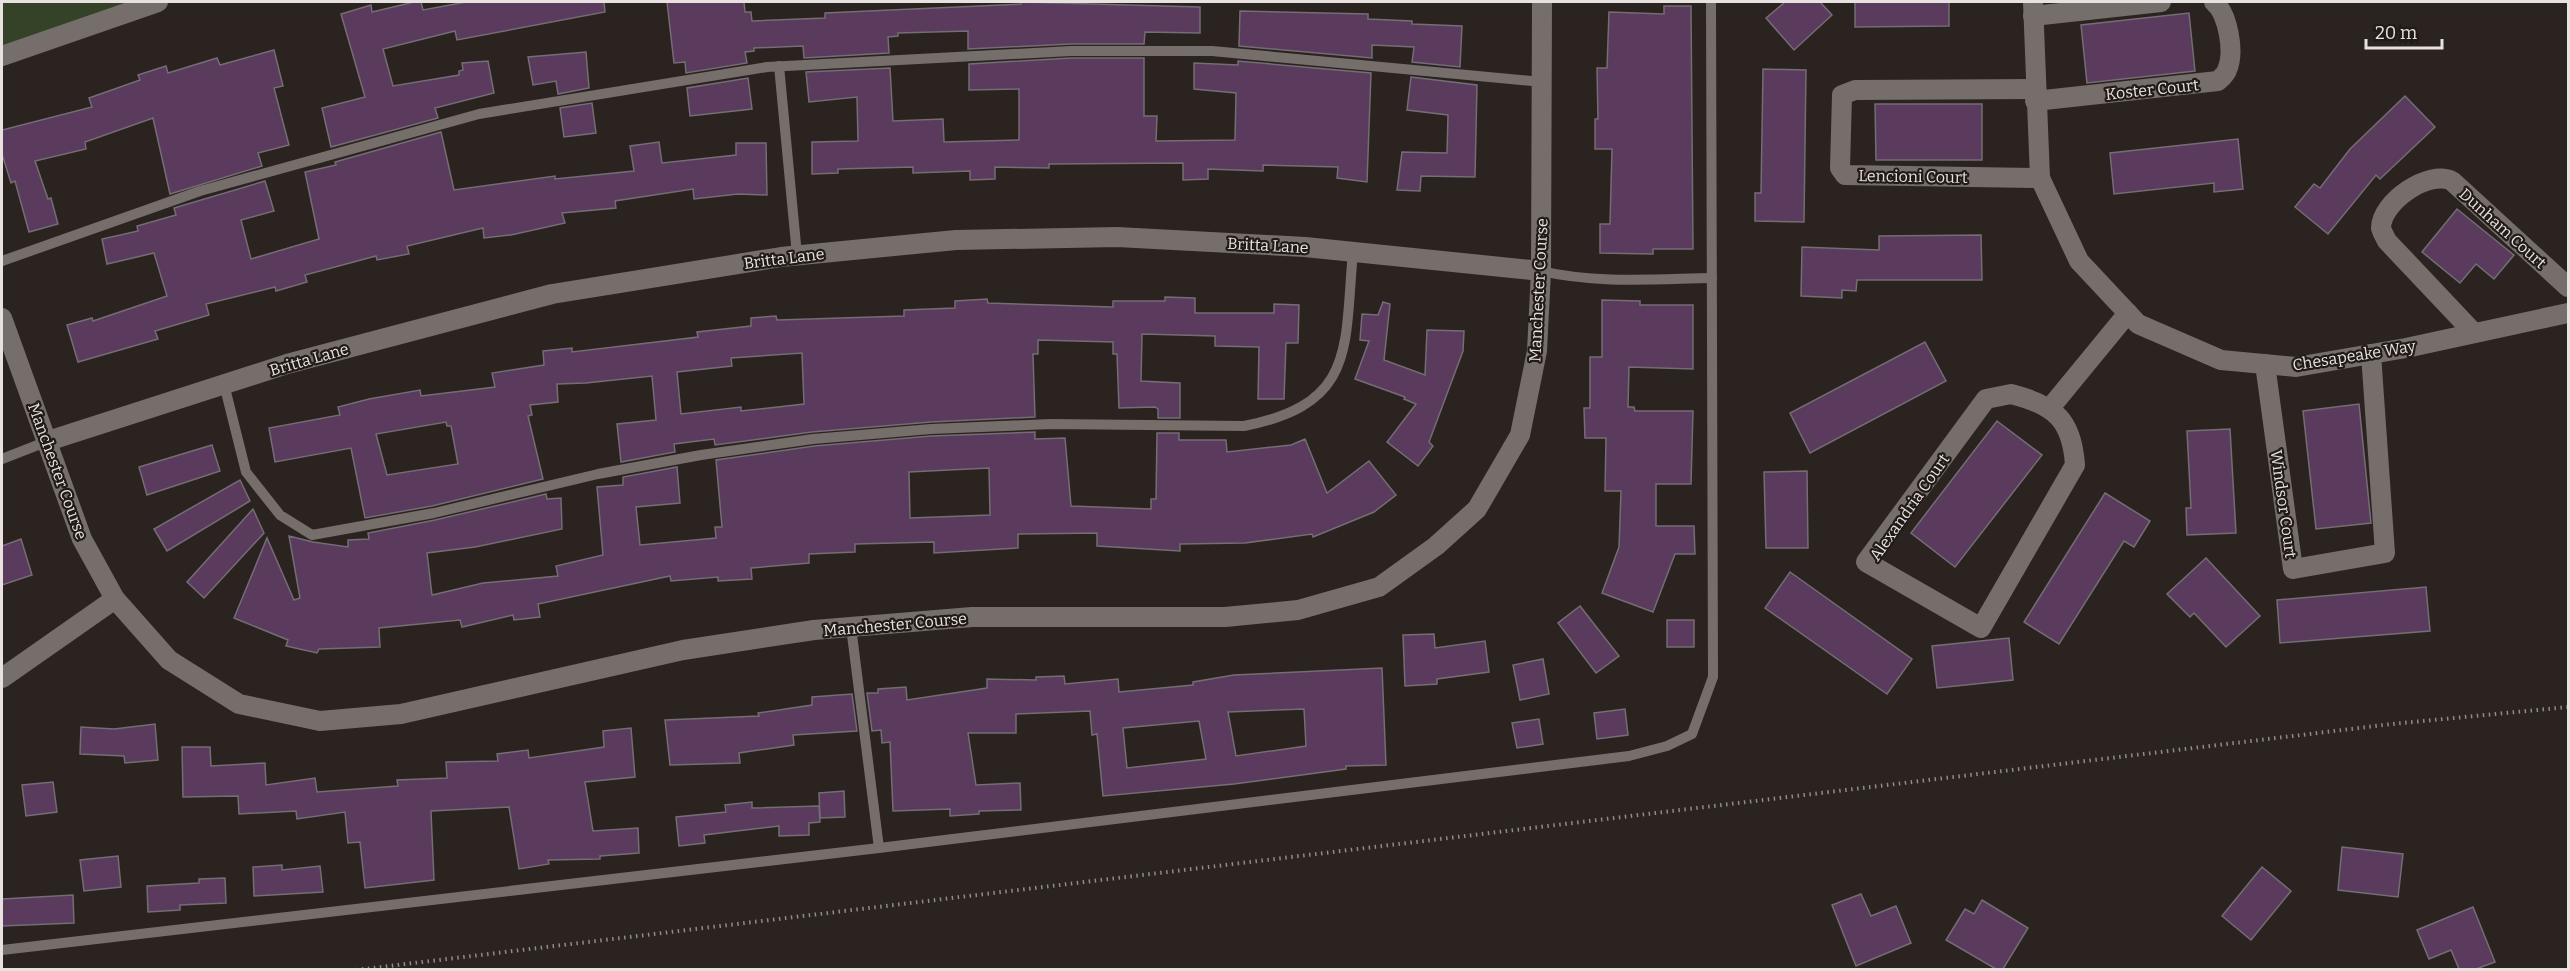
<svg xmlns="http://www.w3.org/2000/svg" width="2570" height="971" viewBox="0 0 2570 971" font-family="Bitter,serif">
<style>
.green{fill:#344228}
.building{fill:#5a3b5d;stroke:#736d74;stroke-width:1.5;fill-rule:evenodd}
.lines{fill:none;stroke-linecap:round;stroke-linejoin:round}
.path{stroke:#918b89;stroke-width:4;stroke-dasharray:1.5 4.5;stroke-linecap:butt}
.lane{stroke:#766e6a;stroke-width:10}
.street{stroke:#766e6a;stroke-width:20}
.labels{text-anchor:middle;stroke-width:4.5;stroke-linejoin:round;paint-order:stroke}
.street-label{font-size:16px;fill:#e7e2e0;stroke:#211a17}
</style>
<rect width="100%" height="100%" fill="#2a2320"/>
<!-- green -->
<polygon class="green" points="2,2 130,2 2,50"/>
<!-- building -->
<g class="building">
<polygon points="414,2 421,2 423,10 466,2 604,2 605,12 457,40 455,31 383,49 393,86 459,75 459,71 463,70 462,63 488,61 494,93 435,108 438,118 331,147 322,108 365,97 341,14 371,5 372,12"/>
<polygon points="667,2 744,2 745,12 751,12 752,21 825,18 825,13 1021,4 1021,2 1200,7 1200,33 1145,32 1144,44 1071,44 968,49 968,31 898,33 898,36 888,37 889,53 804,58 803,46 754,48 754,51 745,52 747,63 686,73 685,62 674,63"/>
<polygon points="1785,2 1820,2 1832,15 1794,50 1766,18"/>
<polygon points="1855,2 1949,2 1949,26 1855,27"/>
<polygon points="1664,6 1691,6 1693,249 1653,249 1653,254 1600,253 1600,224 1610,224 1612,149 1595,149 1595,119 1598,119 1597,68 1607,68 1609,12 1664,14"/>
<polygon points="1240,11 1368,14 1368,19 1412,21 1412,24 1462,26 1460,67 1412,62 1414,47 1372,45 1372,58 1239,46"/>
<polygon points="2189,13 2195,71 2087,83 2081,25"/>
<polygon points="274,50 283,86 274,88 289,145 258,153 262,166 170,194 153,118 85,142 86,149 35,161 48,199 51,198 58,224 29,232 15,181 11,183 2,154 2,130 92,107 89,98 140,80 138,75 166,66 168,73 217,58 220,65"/>
<polygon points="586,52 589,88 558,94 556,81 533,85 528,57"/>
<polygon points="1071,58 1144,58 1144,116 1157,116 1156,141 1235,140 1236,93 1194,89 1194,63 1238,65 1238,61 1371,73 1367,182 1337,178 1338,167 1263,165 1263,171 1208,169 1208,179 1183,180 1183,163 1049,164 1049,168 995,167 995,179 970,180 970,171 913,173 913,167 838,169 838,173 812,174 812,142 858,141 857,97 809,102 806,72 890,68 893,121 943,119 944,142 1019,140 1019,89 969,90 969,64"/>
<polygon points="1763,69 1806,70 1804,222 1755,221 1755,193 1761,193"/>
<polygon points="1411,77 1477,85 1475,177 1421,176 1420,191 1397,190 1402,152 1447,153 1448,115 1407,110"/>
<polygon points="748,78 752,109 690,116 687,88"/>
<polygon points="2405,96 2435,127 2380,179 2376,175 2328,234 2295,207 2314,184 2320,188 2350,149"/>
<polygon points="592,103 596,133 564,137 560,108"/>
<polygon points="1875,104 1982,104 1982,160 1876,160"/>
<polygon points="441,132 454,190 555,176 555,179 634,171 630,146 659,142 662,163 736,155 736,143 766,143 767,195 738,194 694,199 693,189 615,201 616,208 562,213 565,223 511,235 484,238 483,228 407,246 409,254 377,260 376,256 305,275 307,282 276,291 275,287 206,304 209,315 155,331 158,339 78,362 67,325 92,318 93,321 167,296 154,253 107,264 102,239 138,231 137,226 176,215 174,208 265,181 274,211 241,220 251,259 319,239 305,172 336,165 335,162"/>
<polygon points="2238,139 2243,189 2214,192 2214,183 2114,194 2110,153"/>
<polygon points="2457,209 2514,255 2494,279 2476,264 2460,283 2422,252"/>
<polygon points="1981,235 1982,280 1857,280 1856,291 1842,290 1842,298 1801,296 1802,247 1879,250 1879,236"/>
<path d="M1165,297L1195,298V313H1274V304L1299,305L1298,343H1286L1284,399H1258L1259,347L1215,346V336L1142,334L1141,381L1180,383V418H1158V409L1155,407L1119,408L1117,354H1113V342L1038,340V354H1033L1035,417L931,422L812,432L715,445L714,439L674,444L675,452L621,462L617,424L656,420L652,376L586,383L557,384L558,402L530,405L532,415L528,416L543,479L432,506L365,518L351,448L275,462L269,428L340,415L338,407L369,399L420,390L421,396L495,387L492,373L544,365L543,351L572,348V352L698,337L697,332L751,326V318L776,316L777,320L904,316V310L955,308V301L987,299L988,303L1113,307V301H1165ZM802,353L804,404L741,411V407L681,414L677,372L732,366L731,358ZM446,422L447,426H451L458,464L387,475L376,434Z"/>
<polygon points="1602,300 1640,301 1640,305 1693,305 1693,369 1629,367 1628,407 1634,407 1635,411 1693,411 1691,484 1656,484 1656,526 1694,526 1695,554 1675,554 1653,612 1602,593 1619,547 1621,491 1605,491 1606,438 1585,438 1584,408 1590,408 1590,357 1602,357"/>
<polygon points="1383,302 1390,304 1384,360 1425,375 1427,330 1464,331 1463,351 1429,442 1433,446 1418,466 1387,442 1416,404 1404,399 1405,397 1355,379 1369,341 1360,340 1362,314 1378,315"/>
<polygon points="1925,342 1946,381 1810,453 1790,413"/>
<polygon points="2359,404 2371,523 2316,529 2303,411"/>
<polygon points="1997,421 2042,455 1955,567 1911,533"/>
<polygon points="2230,429 2236,533 2187,535 2186,508 2191,508 2187,431"/>
<path d="M1035,432V439L1065,438L1071,506L1151,509V499H1156L1157,433H1179V440H1226L1227,452L1291,445L1305,439L1327,493L1369,461L1396,495L1374,512L1313,537L1312,534L1245,543L1180,544V551L1097,546V533L1018,534V548L934,553V542L855,544V552L809,554V563L751,568L752,579L718,581V577L671,581L670,576L538,604L540,617L514,620L513,615L462,627L460,620L379,628L380,647L319,649L317,653L286,646L288,640L234,618L267,538L294,600L300,598L289,536L313,542L348,547V540L369,539L368,533L435,520L546,494L547,499L561,498L562,529L475,547L427,553L432,595L483,583L558,576L556,566L603,555L597,487L623,485V477L677,467L680,503L636,507L640,545L716,538L715,527H722L716,460L814,446L931,436ZM989,468L990,515L910,518L909,472Z"/>
<polygon points="212,445 220,471 147,495 139,467"/>
<polygon points="1807,471 1808,548 1766,548 1764,472"/>
<polygon points="240,480 250,501 167,551 154,529"/>
<polygon points="2105,493 2150,521 2134,547 2124,541 2059,644 2024,622"/>
<polygon points="253,509 264,533 204,598 187,582"/>
<polygon points="21,539 32,575 2,585 2,546"/>
<polygon points="2206,558 2260,616 2226,647 2194,613 2190,617 2167,594"/>
<polygon points="1790,572 1912,659 1887,694 1765,608"/>
<polygon points="2426,587 2430,631 2280,643 2277,600"/>
<polygon points="1580,606 1619,656 1596,673 1558,623"/>
<rect x="1667" y="620" width="27" height="27"/>
<polygon points="1434,634 1435,648 1485,641 1489,672 1437,679 1437,684 1405,686 1403,635"/>
<polygon points="2009,638 2013,680 1937,688 1932,646"/>
<polygon points="1543,659 1549,694 1520,700 1513,665"/>
<path d="M1382,668L1386,765L1346,766V769L1234,784L1103,796L1097,734L1092,735L1090,711L1016,714V733H968L976,785L1020,783L1021,810L979,811V814L950,816V809L893,811L890,742L882,743L881,730L872,731L867,693H878V689L906,687L907,700L987,688V679L1036,680V677L1064,676L1065,684L1118,679L1119,692L1193,685V682L1234,675ZM1304,709L1306,746L1236,756L1228,712ZM1199,721L1206,759L1127,768L1123,728Z"/>
<polygon points="852,694 857,731 793,735 794,745 739,753 740,763 670,765 665,720 759,716 758,713 812,705 812,697"/>
<polygon points="1625,709 1628,735 1597,739 1594,713"/>
<polygon points="1539,719 1543,744 1517,748 1512,723"/>
<polygon points="155,724 158,760 125,763 124,756 80,754 81,727 114,729"/>
<polygon points="631,728 635,777 585,782 593,831 638,828 639,853 600,856 600,859 548,860 549,864 519,869 509,807 431,811 434,880 365,888 360,842 348,843 345,812 297,819 296,811 239,814 238,796 183,797 182,747 210,747 211,766 265,763 266,785 315,778 317,792 398,786 397,780 447,778 446,762 498,761 497,754 528,750 529,758 604,747 603,731"/>
<polygon points="53,782 57,812 26,816 22,785"/>
<polygon points="844,791 845,817 820,818 819,793"/>
<polygon points="752,802 752,808 819,806 820,822 809,823 809,835 779,836 779,826 704,835 705,843 679,846 676,817 726,812 725,805"/>
<polygon points="2342,847 2403,854 2398,897 2338,890"/>
<polygon points="118,856 121,887 84,891 80,860"/>
<polygon points="282,865 282,870 320,866 323,892 254,896 253,867"/>
<polygon points="2262,867 2291,891 2251,940 2222,916"/>
<polygon points="225,878 226,903 180,905 180,910 148,912 147,886 199,883 199,879"/>
<polygon points="1861,894 1871,916 1896,906 1911,943 1856,966 1832,905"/>
<polygon points="73,895 74,923 2,926 2,899"/>
<polygon points="1982,900 2028,928 2003,969 1996,969 1946,940 1965,909 1974,914"/>
<polygon points="2473,907 2495,962 2476,969 2459,969 2451,950 2429,959 2417,930"/>
</g>
<g class="lines">
<!-- path -->
<polyline class="path" points="356,970 2392,724 2568,707"/>
<!-- lane -->
<g class="lane">
<polyline points="779,66 797,255"/>
<polyline points="2,261 200,191 479,114 767,67 1071,51 1212,51 1542,82"/>
<path d="M1541,271C1597,284 1655,279 1712,278"/>
<path d="M224,384L246,472L280,515L312,535L434,513L598,474L701,455L813,439L931,429L1051,424L1244,426C1357,404 1344,347 1353,252"/>
<polyline points="2,459 48,441"/>
<polyline points="851,627 879,848"/>
<polyline points="2,950 879,848 1629,756 1667,746 1692,734 1713,677 1711,2"/>
</g>
<!-- street -->
<g class="street">
<polyline points="2033,2 2040,178 2079,261 2138,324 2221,360 2296,367 2406,348 2568,313"/>
<polyline points="2033,16 2161,2"/>
<polyline points="2,56 158,2"/>
<polyline points="2034,89 1855,90 1842,95 1840,168 1845,175 2040,178"/>
<path d="M2035,101L2218,81C2221,78 2226,74 2227,70C2235,52 2228,14 2214,2"/>
<polyline points="2,318 82,539 115,599 169,660 239,704 320,721 401,714 683,650 814,630 972,617 1225,617 1298,610 1379,587 1436,546 1477,509 1520,435 1537,351 1541,271 1542,2"/>
<path d="M2474,333L2387,241C2385,237 2382,232 2381,228C2381,202 2429,169 2452,181L2568,287"/>
<polyline points="2265,364 2293,569 2385,553 2371,354"/>
<path d="M2011,394C2055,405 2072,420 2075,465L1981,628L1866,562L1986,399Z"/>
<polyline points="2050,408 2128,313"/>
<polyline points="48,441 287,364 552,294 781,257 956,240 1117,237 1305,247 1541,271"/>
<polyline points="2,678 115,599"/>
</g>
</g>
<g class="labels">
<!-- street labels -->
<g class="street-label">
<text transform="translate(2152 89) rotate(-6)" y="6">Koster Court</text>
<text transform="translate(1913 176) rotate(1)" y="6">Lencioni Court</text>
<text transform="translate(2503 228) rotate(42)" y="6">Dunham Court</text>
<text transform="translate(1268 245) rotate(3)" y="6">Britta Lane</text>
<text transform="translate(784 258) rotate(-7)" y="6">Britta Lane</text>
<text transform="translate(1538 290) rotate(-87)" y="6">Manchester Course</text>
<text transform="translate(2354 355) rotate(-9)" y="6">Chesapeake Way</text>
<text transform="translate(309 359) rotate(-16)" y="6">Britta Lane</text>
<text transform="translate(58 471) rotate(70)" y="6">Manchester Course</text>
<text transform="translate(2284 504) rotate(82)" y="6">Windsor Court</text>
<text transform="translate(1909 507) rotate(-55)" y="6">Alexandria Court</text>
<text transform="translate(895 624) rotate(-5)" y="6">Manchester Course</text>
</g>
</g>
<!-- border -->
<rect width="2570" height="971" fill="none" stroke="#e7e2e0" stroke-width="6"/>
<!-- scale -->
<path d="M2366 39v9h76v-9" fill="none" stroke="#e7e2e0" stroke-width="3"/>
<text x="2375" y="39" font-size="18" fill="#e7e2e0" stroke="#211a17" stroke-width="4.5" paint-order="stroke">20 m</text>
</svg>
